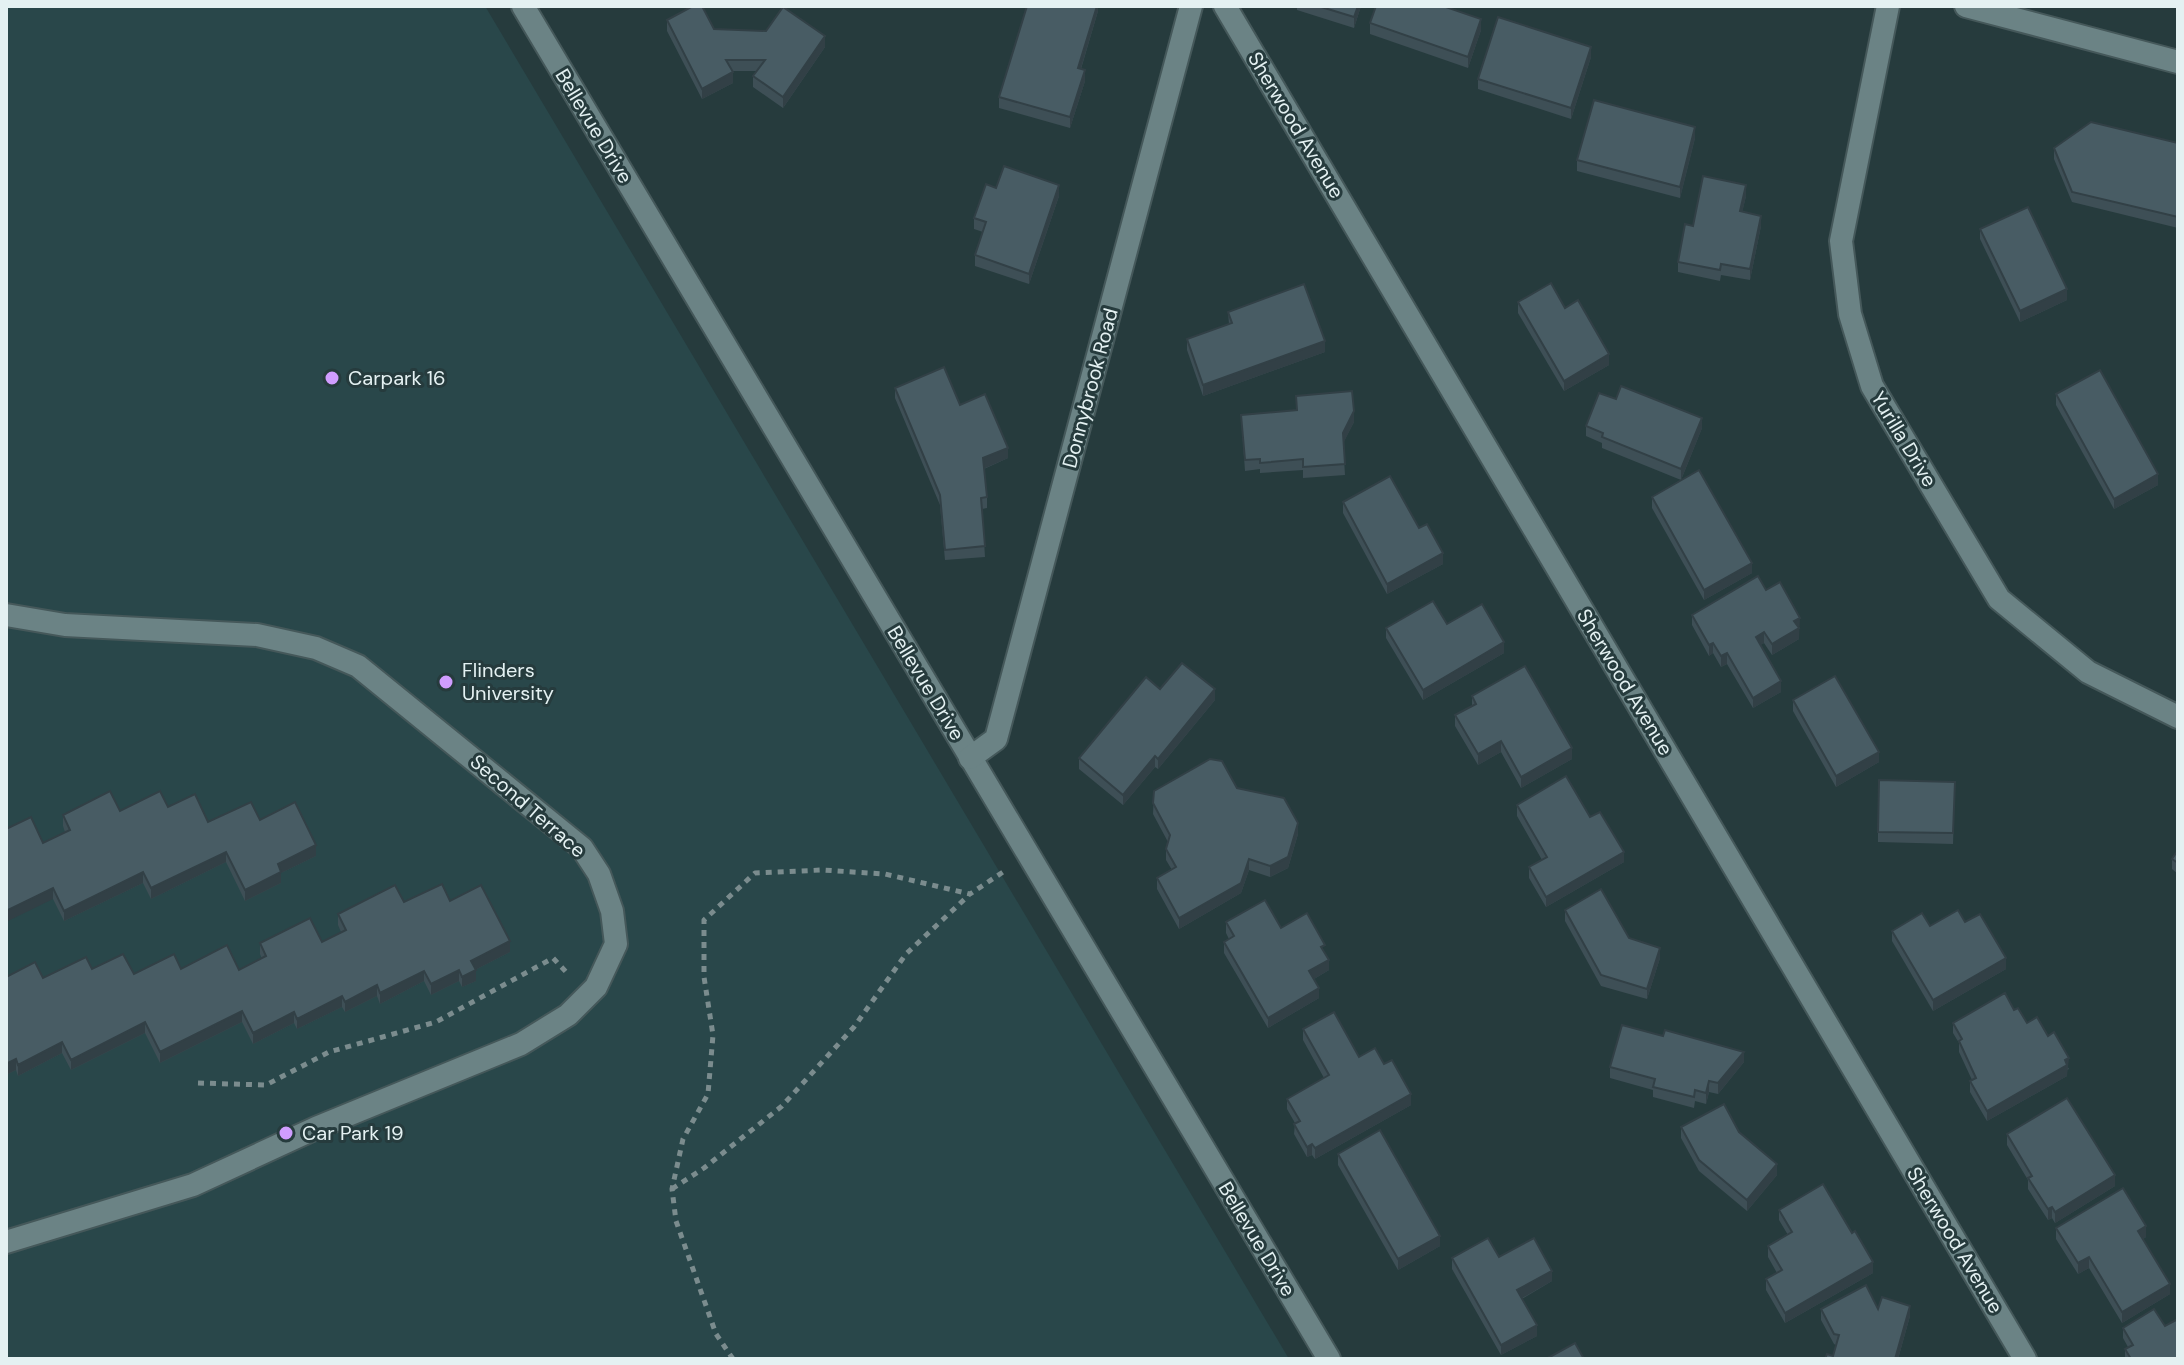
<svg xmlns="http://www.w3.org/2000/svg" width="2184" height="1365" viewBox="0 0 2184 1365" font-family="'DM Sans',sans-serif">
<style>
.built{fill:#29474a}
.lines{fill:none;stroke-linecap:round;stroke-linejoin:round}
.minor-casing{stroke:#45585a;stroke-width:26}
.path{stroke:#7b8c8e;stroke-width:5;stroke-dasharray:6 6;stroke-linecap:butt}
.minor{stroke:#6b8385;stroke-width:22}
.wall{fill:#3e4f56}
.shaded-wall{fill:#324046}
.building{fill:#485c64;stroke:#324046;stroke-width:2}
.poi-dot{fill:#d09dff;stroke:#263b3d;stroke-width:3}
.labels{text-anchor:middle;stroke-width:6;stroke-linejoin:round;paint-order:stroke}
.street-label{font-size:20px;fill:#e4f1f2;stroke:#263b3d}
.poi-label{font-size:20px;fill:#e4f1f2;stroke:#263b3d;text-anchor:start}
</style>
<rect width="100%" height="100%" fill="#263b3d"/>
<!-- built -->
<polygon class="built" points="6,6 485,6 1289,1359 6,1359"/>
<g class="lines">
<defs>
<g id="minor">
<polyline points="523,6 1329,1359"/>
<polyline points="1225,6 2025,1359"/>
<polyline points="1888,6 1841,241 1850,314 1872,386 1999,599 2088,672 2178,717"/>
<polyline points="1966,6 2178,62"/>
<polyline points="6,615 65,625 257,635 316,648 358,666 582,848 599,874 612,911 616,944 596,987 568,1015 521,1044 316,1128 193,1185 6,1242"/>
<polyline points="970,758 996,739 1191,6"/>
</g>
</defs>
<!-- minor casing -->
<use href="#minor" class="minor-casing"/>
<!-- path -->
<g class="path">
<polyline points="198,1083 266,1085 329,1052 436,1022 553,958 568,974"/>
<polyline points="672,1189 704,1168 782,1106 854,1027 906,954 969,895"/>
<polyline points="733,1359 716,1334 676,1221 672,1189 683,1139 708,1094 713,1035 704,977 704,920 755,873 822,870 885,874 970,894 1006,870"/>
</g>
<!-- minor -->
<use href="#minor" class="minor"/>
</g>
<!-- wall -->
<g class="wall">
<polygon points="1098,6 1098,11 1081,69 1085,81 1070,128 999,108 999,97"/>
<polygon points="1297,6 1361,6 1354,28 1297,10"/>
<polygon points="667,20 714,29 825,47 783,108 753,87 753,76 757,71 732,71 733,83 702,99 667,31"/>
<polygon points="1370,23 1481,30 1468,68 1370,34"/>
<polygon points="1591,57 1571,119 1478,89 1478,79"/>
<polygon points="1695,138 1680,198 1577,171 1577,160"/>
<polygon points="2178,143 2178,228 2072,202 2054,159 2054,148"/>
<polygon points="996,188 1059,196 1029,284 975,266 975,255 983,232 974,229 974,218"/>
<polygon points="1746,196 1742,212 1761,226 1750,280 1721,275 1720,281 1678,272 1678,262 1693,226"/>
<polygon points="1980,229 2067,300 2020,322 1980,239"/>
<polygon points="1518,302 1565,308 1609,365 1564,391 1518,313"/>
<polygon points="1228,312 1325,352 1203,396 1187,350 1187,339 1229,324"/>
<polygon points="895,388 960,405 1008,458 984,469 987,497 987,508 982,509 985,557 945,560 940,505 895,398"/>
<polygon points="2056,394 2158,485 2114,509 2056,405"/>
<polygon points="1296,396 1354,422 1343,443 1345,475 1303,478 1303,470 1260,473 1260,469 1245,471 1241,415 1297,410"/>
<polygon points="1616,399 1702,428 1681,480 1602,448 1602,443 1586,436 1586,426"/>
<polygon points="1652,497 1752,573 1704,600 1652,508"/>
<polygon points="1343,502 1419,528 1443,564 1387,594 1343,513"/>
<polygon points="1766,590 1800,628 1799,629 1799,639 1772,655 1764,643 1760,645 1781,692 1753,708 1727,664 1721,667 1713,653 1709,656 1692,625 1692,615"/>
<polygon points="1447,624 1504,653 1423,700 1386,638 1386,628"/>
<polygon points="1160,689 1215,700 1158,769 1155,767 1123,805 1079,769 1079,758"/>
<polygon points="1472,696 1572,759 1521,788 1501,752 1478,765 1455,726 1455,715 1472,706"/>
<polygon points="1793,700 1879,762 1836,787 1793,711"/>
<polygon points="1955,782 1953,844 1878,842 1878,832"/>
<polygon points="1237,788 1298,834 1288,868 1270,877 1249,870 1241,893 1179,929 1157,889 1157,878 1172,870 1166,860 1166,849 1168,842 1153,814 1154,791"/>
<polygon points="1517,805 1590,817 1624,862 1546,907 1529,878 1529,867 1542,860 1517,816"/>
<polygon points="168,807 208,822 260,820 316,856 281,873 281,883 245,901 226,862 151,899 143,883 64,921 53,899 43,843 65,832 63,826 63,815"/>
<polygon points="2178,850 2178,874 2172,869 2172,859"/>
<polygon points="450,901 510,952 475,970 476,981 462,987 459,981 431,995 424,981 380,1004 377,996 345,1012 342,1007 297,1029 294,1023 253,1044 242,1022 160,1063 145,1033 71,1070 62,1053 18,1076 16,1070 6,1075 43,978 134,974 181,969 239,970 262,959 260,954 260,943 322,942 341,932 338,925 338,914 404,902"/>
<polygon points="1565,910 1629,938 1660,958 1647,999 1601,986 1565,921"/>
<polygon points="1226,922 1281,928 1325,954 1329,970 1314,979 1319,998 1268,1028 1224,953 1224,942 1229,939 1226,933"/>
<polygon points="1965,922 2006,969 1933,1011 1892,941 1892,931"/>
<polygon points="1953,1023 2027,1023 2048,1036 2069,1069 2067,1070 2067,1076 1987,1121 1970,1092 1970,1081 1972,1080 1959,1052 1959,1043 1953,1033"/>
<polygon points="1303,1029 1359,1057 1384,1064 1411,1105 1315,1159 1312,1155 1307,1157 1294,1134 1295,1123 1287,1109 1287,1099 1324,1078 1303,1040"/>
<polygon points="1744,1062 1718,1094 1709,1092 1706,1104 1695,1101 1694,1108 1653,1097 1653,1090 1610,1078 1610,1067"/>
<polygon points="1681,1127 1739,1132 1777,1175 1747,1211 1699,1171 1681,1138"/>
<polygon points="2007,1134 2115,1186 2055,1223 2052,1218 2048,1220 2028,1189 2028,1180 2007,1145"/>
<polygon points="1338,1154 1440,1246 1398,1270 1338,1165"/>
<polygon points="1779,1210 1873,1273 1785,1323 1766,1290 1766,1279 1777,1273 1768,1257 1768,1246 1788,1235 1779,1220"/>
<polygon points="2056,1228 2146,1237 2143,1239 2170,1294 2122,1323 2089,1268 2078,1274 2056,1239"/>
<polygon points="1499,1257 1552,1281 1522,1299 1537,1336 1501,1355 1452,1269 1452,1258"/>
<polygon points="1821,1309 1878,1309 1910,1316 1898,1359 1825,1359 1833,1356 1836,1345 1834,1344 1821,1320"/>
<polygon points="2165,1326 2178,1359 2125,1359 2125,1349 2128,1347 2123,1338 2123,1328"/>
</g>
<!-- shaded-wall -->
<g class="shaded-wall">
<polygon points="1097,6 1098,6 1098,11 1078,78 1078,68"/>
<polygon points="1358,6 1361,6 1354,28 1354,17"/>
<polygon points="1481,19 1481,30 1468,68 1468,57"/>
<polygon points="825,36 825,47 783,108 783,97"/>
<polygon points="1591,47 1591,57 1571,119 1571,108"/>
<polygon points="1085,70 1085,81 1070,128 1070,117"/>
<polygon points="733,72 733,83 702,99 702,89"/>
<polygon points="1695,127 1695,138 1680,198 1680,187"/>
<polygon points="1059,185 1059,196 1029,284 1029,274"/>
<polygon points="1746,185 1746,196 1740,222 1740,211"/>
<polygon points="1761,216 1761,226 1750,280 1750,269"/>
<polygon points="2067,289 2067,300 2020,322 2020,311"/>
<polygon points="1325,341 1325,352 1203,396 1203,385"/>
<polygon points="1609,354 1609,365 1564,391 1564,381"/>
<polygon points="1354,411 1354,422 1343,444 1343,433"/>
<polygon points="1702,418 1702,428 1681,480 1681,469"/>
<polygon points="1008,448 1008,458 983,469 983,458"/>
<polygon points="2158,474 2158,485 2114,509 2114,499"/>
<polygon points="1443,553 1443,564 1387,594 1387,584"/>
<polygon points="1752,563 1752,573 1704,600 1704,590"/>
<polygon points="1800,618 1799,639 1772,655 1772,644 1794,621"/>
<polygon points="1764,632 1764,643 1756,648 1756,637"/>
<polygon points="1504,642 1504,653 1423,700 1423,690"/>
<polygon points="1713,643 1713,653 1709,656 1709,645"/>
<polygon points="1727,653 1727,664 1721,667 1721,656"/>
<polygon points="1781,681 1781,692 1753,708 1753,698"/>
<polygon points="1215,689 1215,700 1158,769 1158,759"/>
<polygon points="1501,741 1501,752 1478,765 1478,754"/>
<polygon points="1572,748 1572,759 1521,788 1521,777"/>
<polygon points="1879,752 1879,762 1836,787 1836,776"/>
<polygon points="1155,756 1155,767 1123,805 1123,795"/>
<polygon points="1298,823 1298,834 1288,868 1270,877 1270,866"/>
<polygon points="316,845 316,856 281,873 281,883 245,901 245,890 278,864"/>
<polygon points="226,852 226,862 151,899 151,888"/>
<polygon points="1624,852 1624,862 1546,907 1546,897"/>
<polygon points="1249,859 1249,870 1241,893 1179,929 1179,918"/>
<polygon points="143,872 143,883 64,921 64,911"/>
<polygon points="53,888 53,899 6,922 6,911"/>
<polygon points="510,941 510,952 471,972 471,961"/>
<polygon points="1660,948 1660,958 1647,999 1647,989"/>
<polygon points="2006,958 2006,969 1933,1011 1933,1000"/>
<polygon points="1329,960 1329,970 1309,982 1309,971"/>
<polygon points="459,970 459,981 431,995 431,984"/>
<polygon points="476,970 476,981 462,987 462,977"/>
<polygon points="424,971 424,981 380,1004 380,993"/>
<polygon points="377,985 377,996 345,1012 345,1002"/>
<polygon points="1319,988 1319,998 1268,1028 1268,1018"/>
<polygon points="342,996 342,1007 297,1029 297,1019"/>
<polygon points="242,1011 242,1022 160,1063 160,1052"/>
<polygon points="294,1012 294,1023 253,1044 253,1033"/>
<polygon points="145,1022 145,1033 71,1070 71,1060"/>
<polygon points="62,1042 62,1053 18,1076 18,1065"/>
<polygon points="1744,1052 1744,1062 1718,1094 1718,1083"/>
<polygon points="2069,1058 2067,1076 1987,1121 1987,1111"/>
<polygon points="16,1059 16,1070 6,1075 6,1064"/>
<polygon points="1709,1081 1709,1092 1706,1104 1706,1093"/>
<polygon points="1411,1094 1411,1105 1315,1159 1315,1148"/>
<polygon points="1312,1144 1312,1155 1307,1157 1307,1147"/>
<polygon points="1777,1164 1777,1175 1747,1211 1747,1200"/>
<polygon points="2115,1175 2115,1186 2055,1223 2055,1212"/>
<polygon points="2052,1207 2052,1218 2048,1220 2048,1209"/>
<polygon points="2146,1226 2146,1237 2138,1242 2138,1231"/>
<polygon points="1440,1236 1440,1246 1398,1270 1398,1259"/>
<polygon points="2089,1257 2089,1268 2078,1274 2078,1263"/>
<polygon points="1873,1262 1873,1273 1785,1323 1785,1313"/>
<polygon points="1552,1271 1552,1281 1517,1301 1517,1290"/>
<polygon points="2170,1284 2170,1294 2122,1323 2122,1312"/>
<polygon points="1910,1306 1910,1316 1898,1359 1895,1359"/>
<polygon points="1537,1325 1537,1336 1501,1355 1501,1345"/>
</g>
<!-- building -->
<g class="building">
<polygon points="693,6 702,6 714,29 766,31 783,7 825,36 783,97 753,76 765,60 726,60 733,72 702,89 667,20"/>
<polygon points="1027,6 1097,6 1078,68 1085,70 1070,117 999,97"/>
<polygon points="1318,6 1358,6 1354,17"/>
<polygon points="1376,6 1443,6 1481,19 1468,57 1370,23"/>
<polygon points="1498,17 1591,47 1571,108 1478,79"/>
<polygon points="1594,100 1695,127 1680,187 1577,160"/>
<polygon points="2091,122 2178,143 2178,217 2072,192 2054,148"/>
<polygon points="1004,166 1059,185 1029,274 975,255 986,222 974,218 986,184 996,188"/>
<polygon points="1703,176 1746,185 1740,211 1761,216 1750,269 1721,264 1720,270 1678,262 1685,224 1693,226"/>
<polygon points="2028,207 2067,289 2020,311 1980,229"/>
<polygon points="1551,283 1565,308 1578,300 1609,354 1564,381 1518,302"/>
<polygon points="1304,284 1325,341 1203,385 1187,339 1232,323 1228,312"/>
<polygon points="944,367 960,405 985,394 1008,448 983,458 987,497 981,498 985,546 945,550 940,495 895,388"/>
<polygon points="2100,370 2158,474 2114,499 2056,394"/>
<polygon points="1621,386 1702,418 1681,469 1602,437 1603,433 1586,426 1599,393 1616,399"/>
<polygon points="1352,391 1354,411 1343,433 1345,464 1303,467 1303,459 1260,463 1260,459 1245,460 1241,415 1297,410 1296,396"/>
<polygon points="1699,470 1752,563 1704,590 1652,497"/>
<polygon points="1390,476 1419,528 1427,524 1443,553 1387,584 1343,502"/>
<polygon points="1758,576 1766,590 1780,582 1800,618 1794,621 1799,628 1772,644 1764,632 1756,637 1781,681 1753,698 1727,653 1721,656 1713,643 1709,645 1692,615"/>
<polygon points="1433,601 1447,624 1482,604 1504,642 1423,690 1386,628"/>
<polygon points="1182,663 1215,689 1158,759 1155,756 1123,795 1079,758 1146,677 1160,689"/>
<polygon points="1525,666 1572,748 1521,777 1501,741 1478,754 1455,715 1476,704 1472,696"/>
<polygon points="1835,676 1879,752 1836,776 1793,700"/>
<polygon points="1210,759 1222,761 1237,788 1284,798 1298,823 1288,857 1270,866 1249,859 1241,883 1179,918 1157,878 1176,867 1166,849 1170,835 1153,803 1154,791"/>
<polygon points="1566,776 1590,817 1600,812 1624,852 1546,897 1529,867 1547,857 1517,805"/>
<polygon points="1879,780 1955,782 1953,833 1878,832"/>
<polygon points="110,791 120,811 160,791 168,807 195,794 208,822 251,802 260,820 295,802 316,845 278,864 281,872 245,890 226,852 151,888 143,872 64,911 53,888 6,911 6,829 31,817 43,843 70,830 63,815"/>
<polygon points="2178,850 2178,863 2172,859"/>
<polygon points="442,884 450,901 481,885 510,941 471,961 476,970 462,977 459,970 431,984 424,971 380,993 377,985 345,1002 342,996 297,1019 294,1012 253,1033 242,1011 160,1052 145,1022 71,1060 62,1042 18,1065 16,1059 6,1064 6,977 35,962 43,978 86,957 92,969 123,954 134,974 174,954 181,969 227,945 239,970 266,956 260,943 310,918 322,942 346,930 338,914 395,885 404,902"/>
<polygon points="1601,889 1629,938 1660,948 1647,989 1601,975 1565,910"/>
<polygon points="1265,900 1281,928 1307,913 1325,945 1321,947 1329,960 1309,971 1319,988 1268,1018 1224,942 1234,936 1226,922"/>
<polygon points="1958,910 1965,922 1980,914 2006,958 1933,1000 1892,931 1922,913 1930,926"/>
<polygon points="2005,993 2014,1010 2018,1008 2027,1023 2037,1017 2048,1036 2054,1032 2069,1058 2065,1060 2067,1065 1987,1111 1970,1081 1976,1078 1959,1041 1962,1039 1953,1023"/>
<polygon points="1334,1012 1359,1057 1375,1048 1384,1064 1392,1060 1411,1094 1315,1148 1312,1144 1307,1147 1294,1124 1300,1121 1287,1099 1329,1075 1303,1029"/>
<polygon points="1622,1025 1663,1036 1665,1030 1744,1052 1718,1083 1709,1081 1706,1093 1695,1090 1694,1097 1653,1087 1655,1079 1610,1067"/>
<polygon points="2067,1098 2115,1175 2055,1212 2052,1207 2048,1209 2028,1178 2032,1176 2007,1134"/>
<polygon points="1724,1104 1739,1132 1777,1164 1747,1200 1699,1160 1681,1127"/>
<polygon points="1380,1130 1440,1236 1398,1259 1338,1154"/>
<polygon points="1823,1184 1852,1233 1855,1231 1873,1262 1785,1313 1766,1279 1782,1270 1768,1246 1792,1232 1779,1210"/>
<polygon points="2123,1188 2146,1226 2138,1231 2170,1284 2122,1312 2089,1257 2078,1263 2056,1228"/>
<polygon points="1488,1238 1499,1257 1534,1238 1552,1271 1517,1290 1537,1325 1501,1345 1452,1258"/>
<polygon points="1866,1285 1878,1309 1882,1297 1910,1306 1895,1359 1825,1359 1827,1354 1833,1356 1839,1335 1834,1334 1821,1309"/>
<polygon points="2154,1309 2165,1326 2178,1319 2178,1359 2131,1359 2125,1349 2133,1345 2123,1328"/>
<polygon points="1575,1343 1584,1359 1546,1359"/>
</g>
<!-- markers -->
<g class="poi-dot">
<circle cx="332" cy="378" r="8"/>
<circle cx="446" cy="682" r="8"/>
<circle cx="286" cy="1133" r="8"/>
</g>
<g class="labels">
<!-- street labels -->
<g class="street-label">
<text transform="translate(1296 125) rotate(59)" y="7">Sherwood Avenue</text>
<text transform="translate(594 126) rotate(59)" y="7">Bellevue Drive</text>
<text transform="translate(1090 388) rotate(-75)" y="7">Donnybrook Road</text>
<text transform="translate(1904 439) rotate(59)" y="7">Yurilla Drive</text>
<text transform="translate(1625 682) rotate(59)" y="7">Sherwood Avenue</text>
<text transform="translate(926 683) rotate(59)" y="7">Bellevue Drive</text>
<text transform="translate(528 806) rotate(41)" y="7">Second Terrace</text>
<text transform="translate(1257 1239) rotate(59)" y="7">Bellevue Drive</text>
<text transform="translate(1955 1240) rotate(59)" y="7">Sherwood Avenue</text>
</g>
<!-- poi labels -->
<g class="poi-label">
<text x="348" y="385">Carpark 16</text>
<text x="462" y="677">Flinders<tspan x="462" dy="23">University</tspan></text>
<text x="302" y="1140">Car Park 19</text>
</g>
</g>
<!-- border -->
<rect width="2184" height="1365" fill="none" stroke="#e4f1f2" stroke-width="16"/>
</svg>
